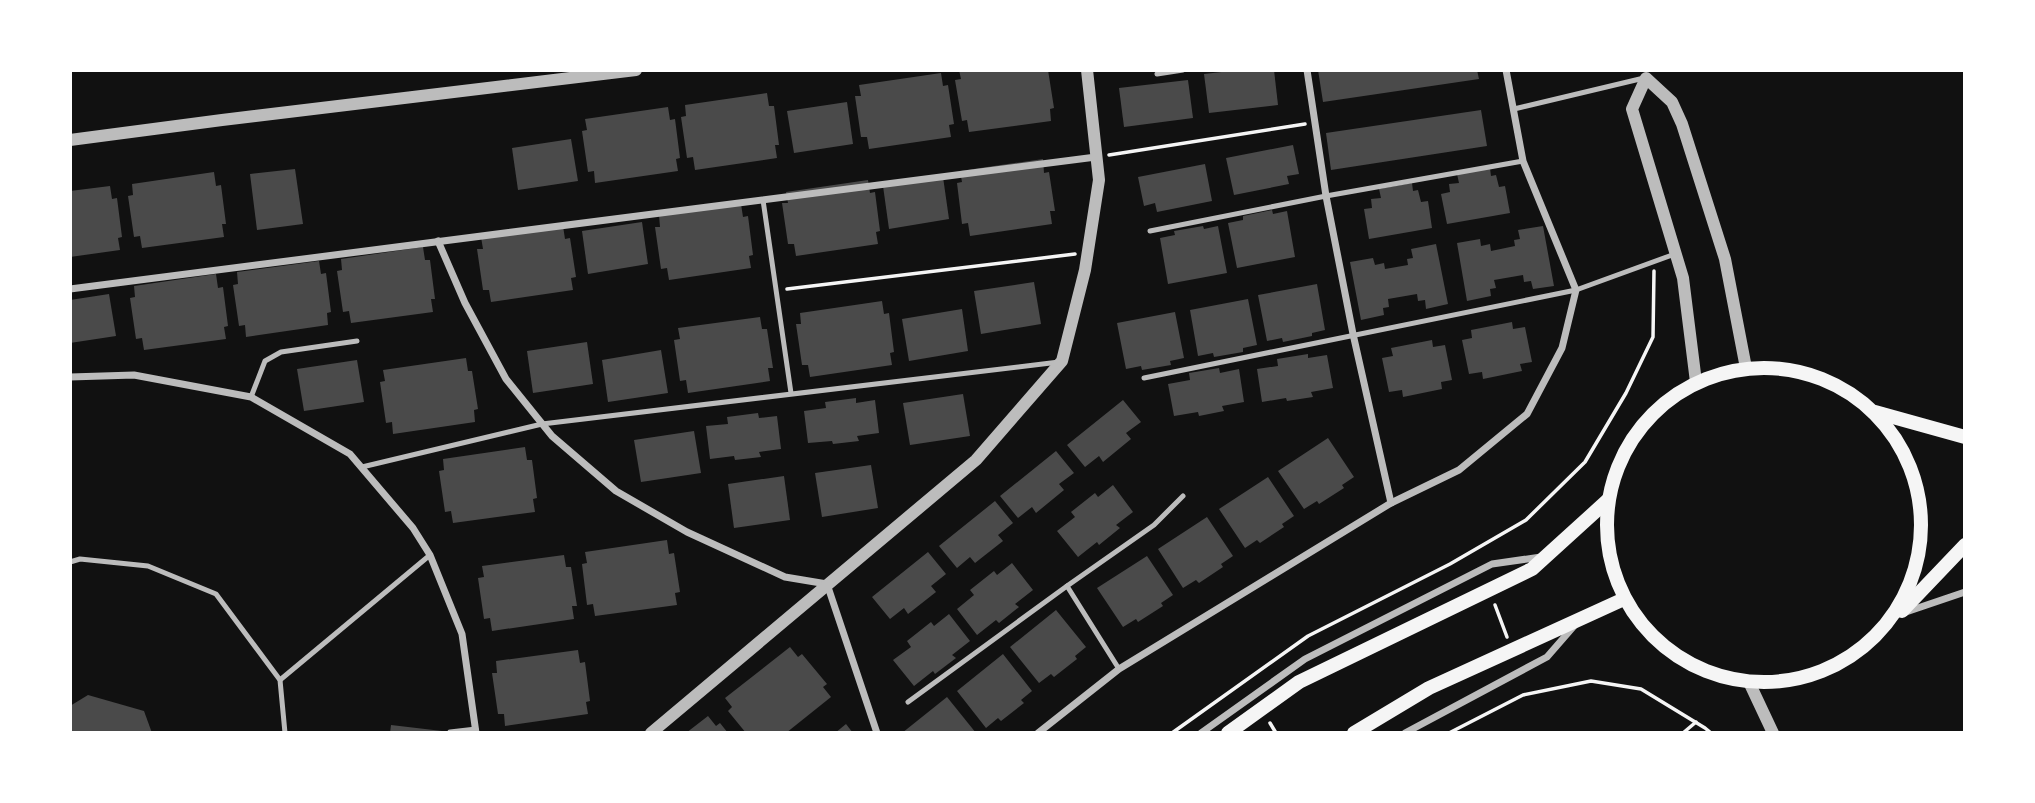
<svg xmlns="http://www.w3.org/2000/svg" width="2035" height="803" viewBox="0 0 2035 803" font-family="Jost,sans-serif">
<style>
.building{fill:#4a4a4a}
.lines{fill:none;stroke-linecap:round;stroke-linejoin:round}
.path{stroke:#f5f5f5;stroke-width:3.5}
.service{stroke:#bcbcbc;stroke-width:5}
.minor{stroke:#bcbcbc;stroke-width:7}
.tertiary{stroke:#bcbcbc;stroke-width:12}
.secondary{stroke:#f5f5f5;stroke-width:14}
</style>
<rect width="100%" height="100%" fill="#111"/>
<!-- building -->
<g class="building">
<polygon points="959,70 1048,70 1054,108 1050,109 1051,121 969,132 967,120 962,121 955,80 961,79"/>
<polygon points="1239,70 1274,70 1278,105 1209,113 1204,74"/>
<polygon points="1318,70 1477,70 1479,79 1323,102"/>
<polygon points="941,73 943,86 948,85 954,124 949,125 951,137 869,149 867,137 861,137 855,96 861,96 859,85"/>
<polygon points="1188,80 1193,118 1124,127 1119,88"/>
<polygon points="767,93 769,106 774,106 779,145 775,145 777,158 695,170 693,157 687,158 681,117 686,116 685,105"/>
<polygon points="847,102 853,144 794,153 787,111"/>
<polygon points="668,107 670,120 675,119 680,158 676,159 678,171 595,183 594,171 588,172 582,131 587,130 585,119"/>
<polygon points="1481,110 1487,146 1331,170 1326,133"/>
<polygon points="571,139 578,181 518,190 512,148"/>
<polygon points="1293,145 1299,174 1287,176 1289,184 1234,195 1226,158"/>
<polygon points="1043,159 1044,173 1049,172 1055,211 1050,211 1052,224 970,236 968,223 962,224 957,183 962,182 960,171"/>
<polygon points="1205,164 1212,201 1157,212 1155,203 1144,206 1138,177"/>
<polygon points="1490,168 1491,176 1496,175 1499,187 1505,186 1510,213 1447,224 1441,194 1450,192 1449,184 1459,183 1457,174"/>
<polygon points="295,169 303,224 257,230 250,174"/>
<polygon points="214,172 216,186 221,185 226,224 222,224 224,237 142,248 140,236 134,237 128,196 133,195 132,184"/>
<polygon points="943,177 949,219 889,229 883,186"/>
<polygon points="868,180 870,193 875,192 880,231 876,232 878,244 796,256 794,244 788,244 782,203 788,203 786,192"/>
<polygon points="1412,183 1413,191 1418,190 1421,202 1428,201 1432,228 1369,239 1364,209 1372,208 1371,199 1381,198 1379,189"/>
<polygon points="110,186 112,199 117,198 122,237 118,238 120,250 70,257 70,191"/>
<polygon points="741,204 743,217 748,216 753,255 749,256 751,268 669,280 667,268 661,269 655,227 660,227 659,215"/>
<polygon points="1272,210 1273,214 1287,211 1295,257 1237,268 1228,223 1243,220 1243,216"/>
<polygon points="642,222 648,264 588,274 582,231"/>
<polygon points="563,226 565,239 570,238 576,277 571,278 573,290 491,302 489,290 483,290 477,249 483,249 481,237"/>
<polygon points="1203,226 1204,229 1218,226 1227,273 1168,284 1160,238 1175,235 1174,231"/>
<polygon points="1543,226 1554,286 1533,289 1531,281 1524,282 1523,275 1494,280 1496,288 1490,289 1491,296 1467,301 1457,243 1480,239 1481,246 1490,244 1491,251 1515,246 1514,240 1520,239 1518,230"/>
<polygon points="1436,244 1448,304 1426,309 1425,300 1418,301 1417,294 1388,299 1389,307 1383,308 1384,315 1361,320 1350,262 1373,258 1375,265 1384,263 1385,269 1408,265 1407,259 1413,258 1411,249"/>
<polygon points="423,247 425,260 430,260 435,299 431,299 433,312 351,323 349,311 343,312 337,271 342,270 341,259"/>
<polygon points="319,261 321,274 326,273 331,312 327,313 328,325 246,337 245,325 239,326 233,285 238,284 237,272"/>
<polygon points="216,274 218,288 223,287 228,326 224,327 226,339 144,350 142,338 136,339 130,298 135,297 134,286"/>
<polygon points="1034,282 1041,324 981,334 974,291"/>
<polygon points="1317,284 1325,330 1312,333 1312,336 1283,342 1282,338 1267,341 1258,295"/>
<polygon points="109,294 116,336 70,343 70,300"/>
<polygon points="1248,299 1257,345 1243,348 1243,352 1214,357 1213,353 1198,356 1190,310"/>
<polygon points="882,301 884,314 889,313 894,352 890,353 892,365 810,377 808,365 802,365 796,324 801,324 800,313"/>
<polygon points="962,309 968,351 909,361 902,319"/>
<polygon points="1175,312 1184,358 1170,361 1171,365 1142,370 1141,366 1126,369 1117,323"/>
<polygon points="760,317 762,329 767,329 773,368 768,368 770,381 688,393 686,380 680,381 674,340 680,339 678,328"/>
<polygon points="1512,322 1513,329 1525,327 1532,362 1520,364 1522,371 1483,379 1482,372 1469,374 1462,340 1472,338 1471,330"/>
<polygon points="1432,340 1433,347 1445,345 1452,380 1441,382 1442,389 1403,397 1402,390 1389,392 1382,358 1393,356 1391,348"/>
<polygon points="587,342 593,384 533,393 527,351"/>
<polygon points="661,350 668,393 608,402 602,360"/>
<polygon points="1308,354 1308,358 1327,355 1333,388 1311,392 1313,397 1287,401 1286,398 1262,402 1257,369 1278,366 1277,359"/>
<polygon points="466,358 468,371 472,371 478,409 474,410 475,422 393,434 392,422 386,423 380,382 385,381 383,370"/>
<polygon points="357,360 364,402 304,411 297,369"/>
<polygon points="1219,368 1220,373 1239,369 1244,402 1222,406 1224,411 1199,416 1198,412 1174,416 1168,384 1190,380 1189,373"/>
<polygon points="963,394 970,436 910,445 903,403"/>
<polygon points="856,398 856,403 875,400 879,433 857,436 859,441 833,444 832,441 808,443 804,411 826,408 825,402"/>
<polygon points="1123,400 1141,422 1126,433 1131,439 1103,462 1099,456 1085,467 1067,445"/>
<polygon points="758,413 759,418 777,416 781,449 759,452 761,457 735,460 734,456 710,459 706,426 728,424 727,417"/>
<polygon points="694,431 701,473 641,482 634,440"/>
<polygon points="1328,438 1354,477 1342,485 1344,488 1319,504 1317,501 1304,509 1278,471"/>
<polygon points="525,447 527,460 532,460 537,498 533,499 535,512 453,523 451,511 445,512 439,471 444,470 443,459"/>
<polygon points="1056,451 1074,473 1059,484 1064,490 1036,513 1032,507 1018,518 1000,496"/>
<polygon points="871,465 878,508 822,517 815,473"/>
<polygon points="784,476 790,520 734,528 728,484"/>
<polygon points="1268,477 1294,516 1282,524 1284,527 1260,543 1257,540 1245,548 1219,509"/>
<polygon points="1113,485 1133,512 1116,525 1120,528 1099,545 1097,542 1078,557 1057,531 1075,517 1071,512 1095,493 1098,497"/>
<polygon points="995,501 1013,523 998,535 1003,541 975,563 970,557 957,568 939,546"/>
<polygon points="1207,517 1233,556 1221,564 1223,567 1199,583 1196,580 1183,588 1158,549"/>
<polygon points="667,540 669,554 674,553 680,592 675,593 677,605 595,616 593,604 587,605 582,564 587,563 585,552"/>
<polygon points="928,552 946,574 931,586 936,592 908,614 904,608 890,619 872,597"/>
<polygon points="564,555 566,567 571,567 577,606 572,606 574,619 492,631 490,618 484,619 478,578 484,577 482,566"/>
<polygon points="1147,556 1173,595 1161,603 1163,606 1138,622 1136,619 1123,627 1097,588"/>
<polygon points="1012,563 1033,590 1015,604 1019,607 999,623 996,620 977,635 957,609 974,595 970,590 994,571 997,575"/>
<polygon points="1056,610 1086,647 1075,656 1077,659 1054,677 1051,674 1039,683 1010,647"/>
<polygon points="949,614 970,641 952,655 956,658 935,674 933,671 914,686 893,660 911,647 907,641 931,622 934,626"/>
<polygon points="790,647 798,657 802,654 827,684 823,687 831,697 786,733 746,733 728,711 732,707 725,698"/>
<polygon points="578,650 580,663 585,662 590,701 586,702 588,714 505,726 504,714 498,714 492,673 497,673 496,661"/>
<polygon points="1003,654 1032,691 1021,700 1024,703 1001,721 998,718 986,728 957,691"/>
<polygon points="88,695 144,711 152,733 70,733 70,706"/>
<polygon points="947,697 976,733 902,733"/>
<polygon points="708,716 716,726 720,723 728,733 686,733"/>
<polygon points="846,724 853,733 835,733"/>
<polygon points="391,725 442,731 442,733 390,733"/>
</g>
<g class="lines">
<!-- path -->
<g class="path">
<polyline points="1109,155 1305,124"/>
<polyline points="787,289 1075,254"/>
<polyline points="1495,605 1507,637"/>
<polyline points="1270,723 1276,733"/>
<polyline points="1172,733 1308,636 1450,564 1526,520 1585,462 1626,393 1653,337 1654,271"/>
<polyline points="1449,733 1523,695 1591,681 1641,689 1705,728 1711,733"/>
<polyline points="1683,733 1696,722"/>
</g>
<!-- service -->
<g class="service">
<polyline points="1157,74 1183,70"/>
<polyline points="1514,109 1644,78"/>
<polyline points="763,200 791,393"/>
<polyline points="1150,231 1326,196 1523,161"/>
<polyline points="1144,378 1576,290 1675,254"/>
<polyline points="251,397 265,361 281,352 357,341"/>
<polyline points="362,467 542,424 1059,362"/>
<polyline points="70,562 80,559 148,566 216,594 280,680 285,733"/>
<polyline points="1067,586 1119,669"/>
<polyline points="280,680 430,555"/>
<polyline points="908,702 1067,586 1154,525 1183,496"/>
<polyline points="450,732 476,729"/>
</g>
<!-- minor -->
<g class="minor">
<polyline points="1307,70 1326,196 1353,334 1391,503"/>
<polyline points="438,241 465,303 506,379 552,436 616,491 687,532 785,577 827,584 877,733"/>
<polyline points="70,289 1096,157"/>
<polyline points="70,377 134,375 251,397 350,454 413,528 430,555 462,634 476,733"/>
<polyline points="1906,612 1965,592"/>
<polyline points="1038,733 1119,669 1391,503 1459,470 1527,414 1562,348 1576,290 1523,161 1506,70"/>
<polyline points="1201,733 1305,659 1492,564 1541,557"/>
<polyline points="1405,733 1547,657 1574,626"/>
</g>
<!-- tertiary -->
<g class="tertiary">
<polyline points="70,140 222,120 636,70"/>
<polyline points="1696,382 1683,278 1632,109 1646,78 1672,102 1682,124 1725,259 1746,368"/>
<polyline points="1749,682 1773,733"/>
<polyline points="651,733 976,460 1062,361 1085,270 1099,180 1087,70"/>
</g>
<!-- secondary -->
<g class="secondary">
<circle cx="1764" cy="525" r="157"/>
<polyline points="1875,412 1965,437"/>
<polyline points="1902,611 1965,545"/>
<polyline points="1228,733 1299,682 1532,569 1608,500"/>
<polyline points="1354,733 1429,688 1624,599"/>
</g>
</g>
<!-- border -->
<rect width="2035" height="803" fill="none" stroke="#ffffff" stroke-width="144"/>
</svg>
